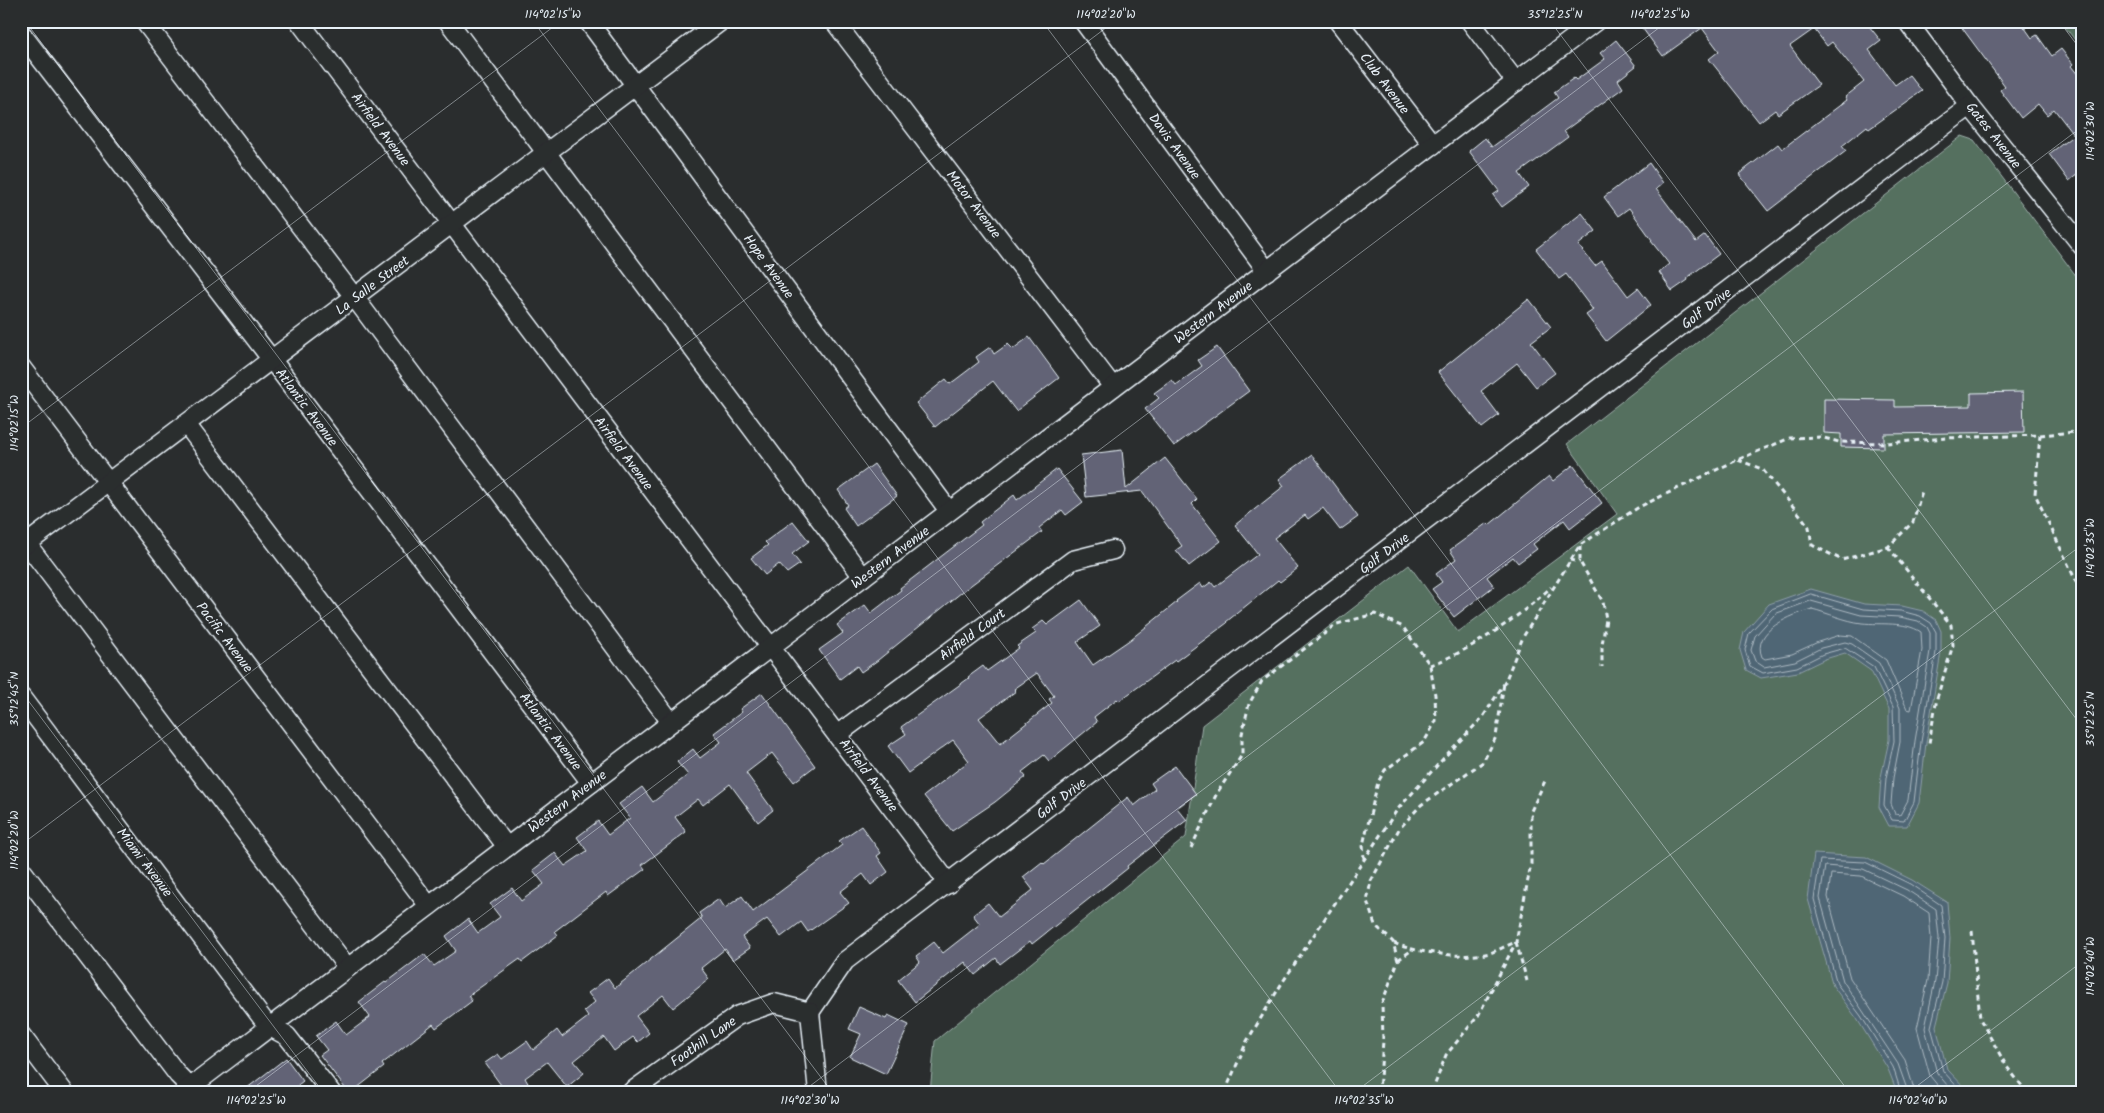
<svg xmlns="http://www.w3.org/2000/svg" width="2104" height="1113" viewBox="0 0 2104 1113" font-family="Kalam,sans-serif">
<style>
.green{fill:#546f5e;stroke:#9eb0ab}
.water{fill:#506674;stroke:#8d9ea9}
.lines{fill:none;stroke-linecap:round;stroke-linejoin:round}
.shore{stroke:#abb9c3;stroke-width:1}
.building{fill:#626476;stroke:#e8f1f8;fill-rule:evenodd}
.minor-casing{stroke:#e8f1f8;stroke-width:21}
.path{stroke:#e8f1f8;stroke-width:3;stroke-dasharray:5 4;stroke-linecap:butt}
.minor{stroke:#2a2d2e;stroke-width:18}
.ticks{fill:none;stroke:#e8f1f8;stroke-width:1;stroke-opacity:0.45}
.labels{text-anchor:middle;stroke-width:4;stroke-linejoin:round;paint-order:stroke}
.street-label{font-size:14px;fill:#e8f1f8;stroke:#2a2d2e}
.neatline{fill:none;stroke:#e8f1f8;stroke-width:2}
.ticks-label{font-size:12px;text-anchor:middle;fill:#e8f1f8}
</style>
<rect width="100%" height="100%" fill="#2a2d2e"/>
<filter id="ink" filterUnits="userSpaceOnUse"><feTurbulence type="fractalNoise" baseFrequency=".02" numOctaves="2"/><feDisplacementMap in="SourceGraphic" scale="10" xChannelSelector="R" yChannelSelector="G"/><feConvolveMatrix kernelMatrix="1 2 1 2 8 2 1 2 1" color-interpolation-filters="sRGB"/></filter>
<g filter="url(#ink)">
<!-- green -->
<g class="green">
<polygon points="2074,21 2083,21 2083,51 2066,28"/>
<polygon points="1962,136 1974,140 2083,285 2083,1092 930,1092 935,1041 1186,837 1202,725 1409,565 1458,632 1617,514 1567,444"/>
</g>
<!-- water -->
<g class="water">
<polygon points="1811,589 1864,604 1902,606 1923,611 1936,620 1941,631 1941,652 1926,743 1919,803 1907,826 1889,826 1879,807 1881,777 1889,740 1889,709 1871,671 1845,653 1825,659 1798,672 1761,678 1746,670 1740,650 1744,632 1769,604"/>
<polygon points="1814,854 1866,857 1912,880 1947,902 1950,938 1947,983 1936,1026 1947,1069 1969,1092 1897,1092 1888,1069 1857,1019 1833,986 1808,899"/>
</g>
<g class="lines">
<!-- shore -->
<g class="shore">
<polygon points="1811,594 1863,609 1901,611 1920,616 1931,623 1936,632 1936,652 1921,742 1914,802 1904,821 1892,820 1884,805 1886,778 1894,741 1893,707 1874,667 1845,648 1823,654 1797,667 1763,673 1750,666 1745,650 1749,633 1772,609"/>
<polygon points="1811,601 1861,615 1900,617 1918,621 1927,627 1930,633 1930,651 1915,741 1908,800 1900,815 1895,814 1891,804 1893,778 1900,742 1900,708 1879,663 1852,644 1845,642 1821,648 1795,661 1764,667 1755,661 1751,650 1755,636 1775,614"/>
<path d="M1812,609C1828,613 1845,621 1862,623C1882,625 1904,621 1921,632L1922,650L1911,710L1907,709L1886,660L1852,636L1840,635L1818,642L1792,654L1765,659L1762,657C1751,630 1792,615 1812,609Z"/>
<polyline points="1901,1092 1893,1067 1861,1016 1837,984 1814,899 1820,860 1865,862 1910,884 1941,905 1945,938 1942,982 1931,1027 1943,1071 1962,1092"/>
<polyline points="1908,1092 1898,1064 1843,981 1820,898 1825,866 1863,869 1907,890 1936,909 1939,938 1935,981 1925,1028 1937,1073 1953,1092"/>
<polyline points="1915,1092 1905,1060 1850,978 1828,897 1831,874 1861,876 1903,896 1929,913 1931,938 1928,980 1917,1028 1930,1076 1943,1092"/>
</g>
</g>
<!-- building -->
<g class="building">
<polygon points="1637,21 1865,21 1881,41 1869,50 1895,85 1909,75 1922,91 1869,129 1867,126 1842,146 1846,151 1768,211 1739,174 1778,144 1782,149 1847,100 1845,97 1864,82 1832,42 1827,46 1814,29 1790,46 1819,85 1778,114 1775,110 1759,122 1709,59 1719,51 1702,28 1663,56"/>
<polygon points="1957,21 2020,21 2032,38 2037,35 2052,56 2061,49 2073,64 2071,66 2083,81 2083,170 2069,181 2049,154 2074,135 2054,109 2047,115 2038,104 2021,118 2000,90 2005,86"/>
<polygon points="1616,40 1636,66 1618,80 1623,88 1564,131 1568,137 1519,173 1529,187 1502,207 1493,195 1499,191 1469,151 1485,138 1492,147 1558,98 1554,92 1574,78 1576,80 1605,59 1600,53"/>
<polygon points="1649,163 1663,183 1656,189 1696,242 1705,235 1719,254 1687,278 1688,280 1672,291 1659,272 1669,264 1651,241 1652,240 1629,208 1618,216 1604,197"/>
<polygon points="1582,213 1596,231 1578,245 1595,266 1602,261 1628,296 1638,288 1651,305 1606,341 1586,315 1593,310 1566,274 1559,279 1536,249"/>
<polygon points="1529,299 1551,327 1531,342 1555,373 1536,387 1517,363 1481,391 1499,415 1482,428 1438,372"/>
<polygon points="1029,337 1059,378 1016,411 993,381 935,427 916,403 946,379 950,384 979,362 976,357 990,347 994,354 1008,344 1013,349"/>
<polygon points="1217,347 1249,391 1174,446 1145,409 1159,398 1154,393 1172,380 1176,385 1202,366 1198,360"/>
<polygon points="2023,392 2024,432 1884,434 1884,448 1841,447 1841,434 1824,433 1824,399 1895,400 1895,407 1971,406 1971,393"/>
<polygon points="1122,450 1126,489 1165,458 1197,499 1192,504 1221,541 1189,566 1176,550 1182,546 1142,491 1086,497 1081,455"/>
<path d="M1312,455L1358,517L1340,530L1323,508L1308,519L1305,515L1274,538L1298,568L1280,582L1278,580L1226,622L1227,623L1176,661L1175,660L1119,701L1117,699L1094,717L1097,722L1070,744L1049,761L1044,755L1022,772L1026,777L995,802L952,831L924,796L969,761L953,740L908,773L888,746L906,734L901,727L969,678L968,677L983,666L987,671L1019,648L1017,646L1036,633L1032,629L1043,621L1047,625L1081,600L1100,626L1077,642L1093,665L1131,639L1177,602L1176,601L1200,583L1203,588L1211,582L1215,587L1258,554L1235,525L1284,486L1279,479ZM1037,673L1054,696L1049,699L1052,703L1000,744L979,718L1016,691L1014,689Z"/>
<polygon points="874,464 897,496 856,526 844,508 848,505 838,490"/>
<polygon points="1573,465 1602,503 1570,528 1564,520 1533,544 1537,549 1518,563 1513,557 1487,577 1494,586 1454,617 1432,589 1442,582 1436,574 1456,559 1450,550 1487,523 1489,525 1549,476 1553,481"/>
<polygon points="1057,469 1083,502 1066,515 1062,510 1039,528 1042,532 967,588 878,660 861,672 857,666 840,679 819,650 843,633 837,625 865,605 871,613 901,590 900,588 982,525 980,522 1014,495 1017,500"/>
<polygon points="793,521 809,541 792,554 800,564 787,573 779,564 765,575 751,558 768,545 765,542"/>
<polygon points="762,693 815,766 794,782 772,753 746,773 773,810 758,822 730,784 703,805 698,799 675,817 686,832 642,865 645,869 608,896 606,892 555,931 558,935 522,962 520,959 468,996 472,1001 436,1028 433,1024 382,1064 384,1067 352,1092 348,1092 320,1055 327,1050 316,1036 336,1021 346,1035 370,1017 359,1002 385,982 386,983 424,954 434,966 456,951 446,936 468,919 478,933 500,917 490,904 512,888 521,901 544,884 533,870 555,853 565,866 587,851 577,837 598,821 608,835 630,818 619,804 642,787 653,802 671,788 688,775 677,762 693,749 700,758 721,742 714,733 742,712 740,709"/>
<polygon points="1175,766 1196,794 1177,808 1187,820 1127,866 1128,868 1032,944 1030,941 1000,964 996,958 975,975 965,962 915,1002 898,980 920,962 916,956 934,942 943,953 980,924 973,915 988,903 999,917 1033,890 1023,877 1042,862 1044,864 1128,797 1134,806 1155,789 1151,783"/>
<polygon points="861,826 881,853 877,856 888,872 871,885 863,874 840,892 849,903 808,932 801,922 781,937 767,919 742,937 750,948 733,960 725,949 701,968 709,979 673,1008 663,995 636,1016 649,1033 638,1042 633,1037 614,1051 604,1037 574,1061 584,1073 567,1087 547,1062 525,1078 529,1085 519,1092 506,1092 485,1063 498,1054 502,1059 527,1041 533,1050 557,1030 562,1037 588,1017 584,1011 595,1002 588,993 608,978 615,988 702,918 699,913 719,899 725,908 742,896 753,912 842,845 839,841"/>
<polygon points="859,1007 886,1019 888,1015 909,1025 886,1074 850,1057 861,1034 849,1029"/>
<polygon points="286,1058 303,1081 289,1092 242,1092"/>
</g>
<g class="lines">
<defs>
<g id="minor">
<polyline points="144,21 355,298 671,722"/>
<polyline points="299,21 949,884"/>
<polyline points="448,21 863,577"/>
<polyline points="588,21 949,511"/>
<polyline points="834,21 1113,387"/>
<polyline points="1083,21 1267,271"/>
<polyline points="1338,21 1433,145"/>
<polyline points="1470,21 1516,82"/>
<polyline points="1907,21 1970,106 2083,247"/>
<polyline points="21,33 272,360 591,783"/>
<polyline points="21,367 429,906"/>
<polyline points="186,424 507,847"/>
<polyline points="27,544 347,967"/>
<polyline points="21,548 721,21"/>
<polyline points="21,697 268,1026 287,1036 331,1092"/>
<polyline points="838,734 1073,560 1113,550"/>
<polyline points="21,869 178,1075 195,1092"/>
<polyline points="810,1012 845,961 1970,106"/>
<polyline points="810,1012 818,1092"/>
<polyline points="21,1035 64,1092"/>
<polyline points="184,1092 1596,21"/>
<polyline points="631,1092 737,1016 774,1003 810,1012"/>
</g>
</defs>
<!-- minor casing -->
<use href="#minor" class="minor-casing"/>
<!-- path -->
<g class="path">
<polyline points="2040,435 2035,494 2083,596"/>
<polyline points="1738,460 1762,469 1801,516 1809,527 1812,545 1842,560 1888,547 1913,522 1922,491"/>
<polyline points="1580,546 1580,562 1603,602 1606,619 1602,645 1602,667"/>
<polyline points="1888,547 1951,625 1953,645 1937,698 1929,743"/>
<polyline points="1570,560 1580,562"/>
<path d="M1430,665C1469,652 1521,616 1551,587"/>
<polyline points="1191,848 1217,793 1242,755 1242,734 1249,704 1262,681 1337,624 1375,614 1403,627 1430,665 1435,695 1436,721 1424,742 1385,770 1378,782 1363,845 1364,859"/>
<polyline points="1972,931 1980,1019 2007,1067 2027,1092"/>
<path d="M1394,943C1415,953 1467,959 1490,953C1499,950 1507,945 1516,942L1527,981"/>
<polyline points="1398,960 1412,950"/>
<polyline points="1225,1092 1247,1041 1282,983 1397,810 1451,750 1483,717 1505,682 1523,637 1580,545 1639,507 1737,460 1790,438 1820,437 1839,442 1886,443 1946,438 2040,435 2076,432 2083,428"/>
<polyline points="1377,1092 1379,1090 1383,1041 1382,1003 1398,961 1393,942 1375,925 1367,901 1371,881 1399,829 1421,805 1483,762 1496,737 1504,683"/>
<polyline points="1432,1092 1446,1055 1478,1016 1516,942 1531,864 1531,811 1545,781"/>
</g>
<!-- minor -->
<use href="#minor" class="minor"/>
</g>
</g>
<!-- ticks -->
<path class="ticks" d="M25,21L832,1092M533,21L1340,1092M1042,21L1849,1092M1550,21L2083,728M2059,21L2083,53M21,428L561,21M21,691L323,1092M21,845L1115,21M248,1092L1668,21M802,1092L2083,126M1355,1092L2083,544M1909,1092L2083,961"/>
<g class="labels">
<!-- street labels -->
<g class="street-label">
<text transform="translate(1385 83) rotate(53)" y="5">Club Avenue</text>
<text transform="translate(381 129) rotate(53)" y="5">Airfield Avenue</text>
<text transform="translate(1994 135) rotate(52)" y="5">Gates Avenue</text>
<text transform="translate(1175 146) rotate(54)" y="5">Davis Avenue</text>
<text transform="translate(974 204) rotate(53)" y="5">Motor Avenue</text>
<text transform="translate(769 266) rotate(54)" y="5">Hope Avenue</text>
<text transform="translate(372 285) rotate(-37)" y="5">La Salle Street</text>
<text transform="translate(1706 308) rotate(-37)" y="5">Golf Drive</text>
<text transform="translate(1213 312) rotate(-37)" y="5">Western Avenue</text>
<text transform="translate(307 407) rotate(53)" y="5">Atlantic Avenue</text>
<text transform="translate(624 453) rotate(53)" y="5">Airfield Avenue</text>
<text transform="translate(1384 553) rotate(-37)" y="5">Golf Drive</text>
<text transform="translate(890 557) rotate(-37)" y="5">Western Avenue</text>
<text transform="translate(972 634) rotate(-36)" y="5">Airfield Court</text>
<text transform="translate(225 637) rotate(53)" y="5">Pacific Avenue</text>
<text transform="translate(551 731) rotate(53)" y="5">Atlantic Avenue</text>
<text transform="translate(869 775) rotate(53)" y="5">Airfield Avenue</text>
<text transform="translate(1061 798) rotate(-37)" y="5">Golf Drive</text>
<text transform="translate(567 801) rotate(-37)" y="5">Western Avenue</text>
<text transform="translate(145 862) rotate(53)" y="5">Miami Avenue</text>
<text transform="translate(703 1041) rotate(-35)" y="5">Foothill Lane</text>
</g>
</g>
<!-- margin -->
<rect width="2104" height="1113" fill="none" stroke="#2a2d2e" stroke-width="55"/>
<rect x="28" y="28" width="2048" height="1058" class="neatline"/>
<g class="ticks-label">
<text x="553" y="18">114°02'15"W</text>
<text x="1106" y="18">114°02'20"W</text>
<text x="1555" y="18">35°12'25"N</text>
<text x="1660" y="18">114°02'25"W</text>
<text transform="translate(2090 131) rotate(-90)" y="4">114°02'30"W</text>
<text transform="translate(14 423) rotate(-90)" y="4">114°02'15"W</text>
<text transform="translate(2090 548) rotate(-90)" y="4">114°02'35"W</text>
<text transform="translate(14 699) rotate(-90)" y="4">35°12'45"N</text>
<text transform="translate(2090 719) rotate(-90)" y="4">35°12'25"N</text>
<text transform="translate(14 840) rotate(-90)" y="4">114°02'20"W</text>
<text transform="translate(2090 966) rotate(-90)" y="4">114°02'40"W</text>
<text x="256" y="1104">114°02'25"W</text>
<text x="810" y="1104">114°02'30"W</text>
<text x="1364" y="1104">114°02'35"W</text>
<text x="1918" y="1104">114°02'40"W</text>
</g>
</svg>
